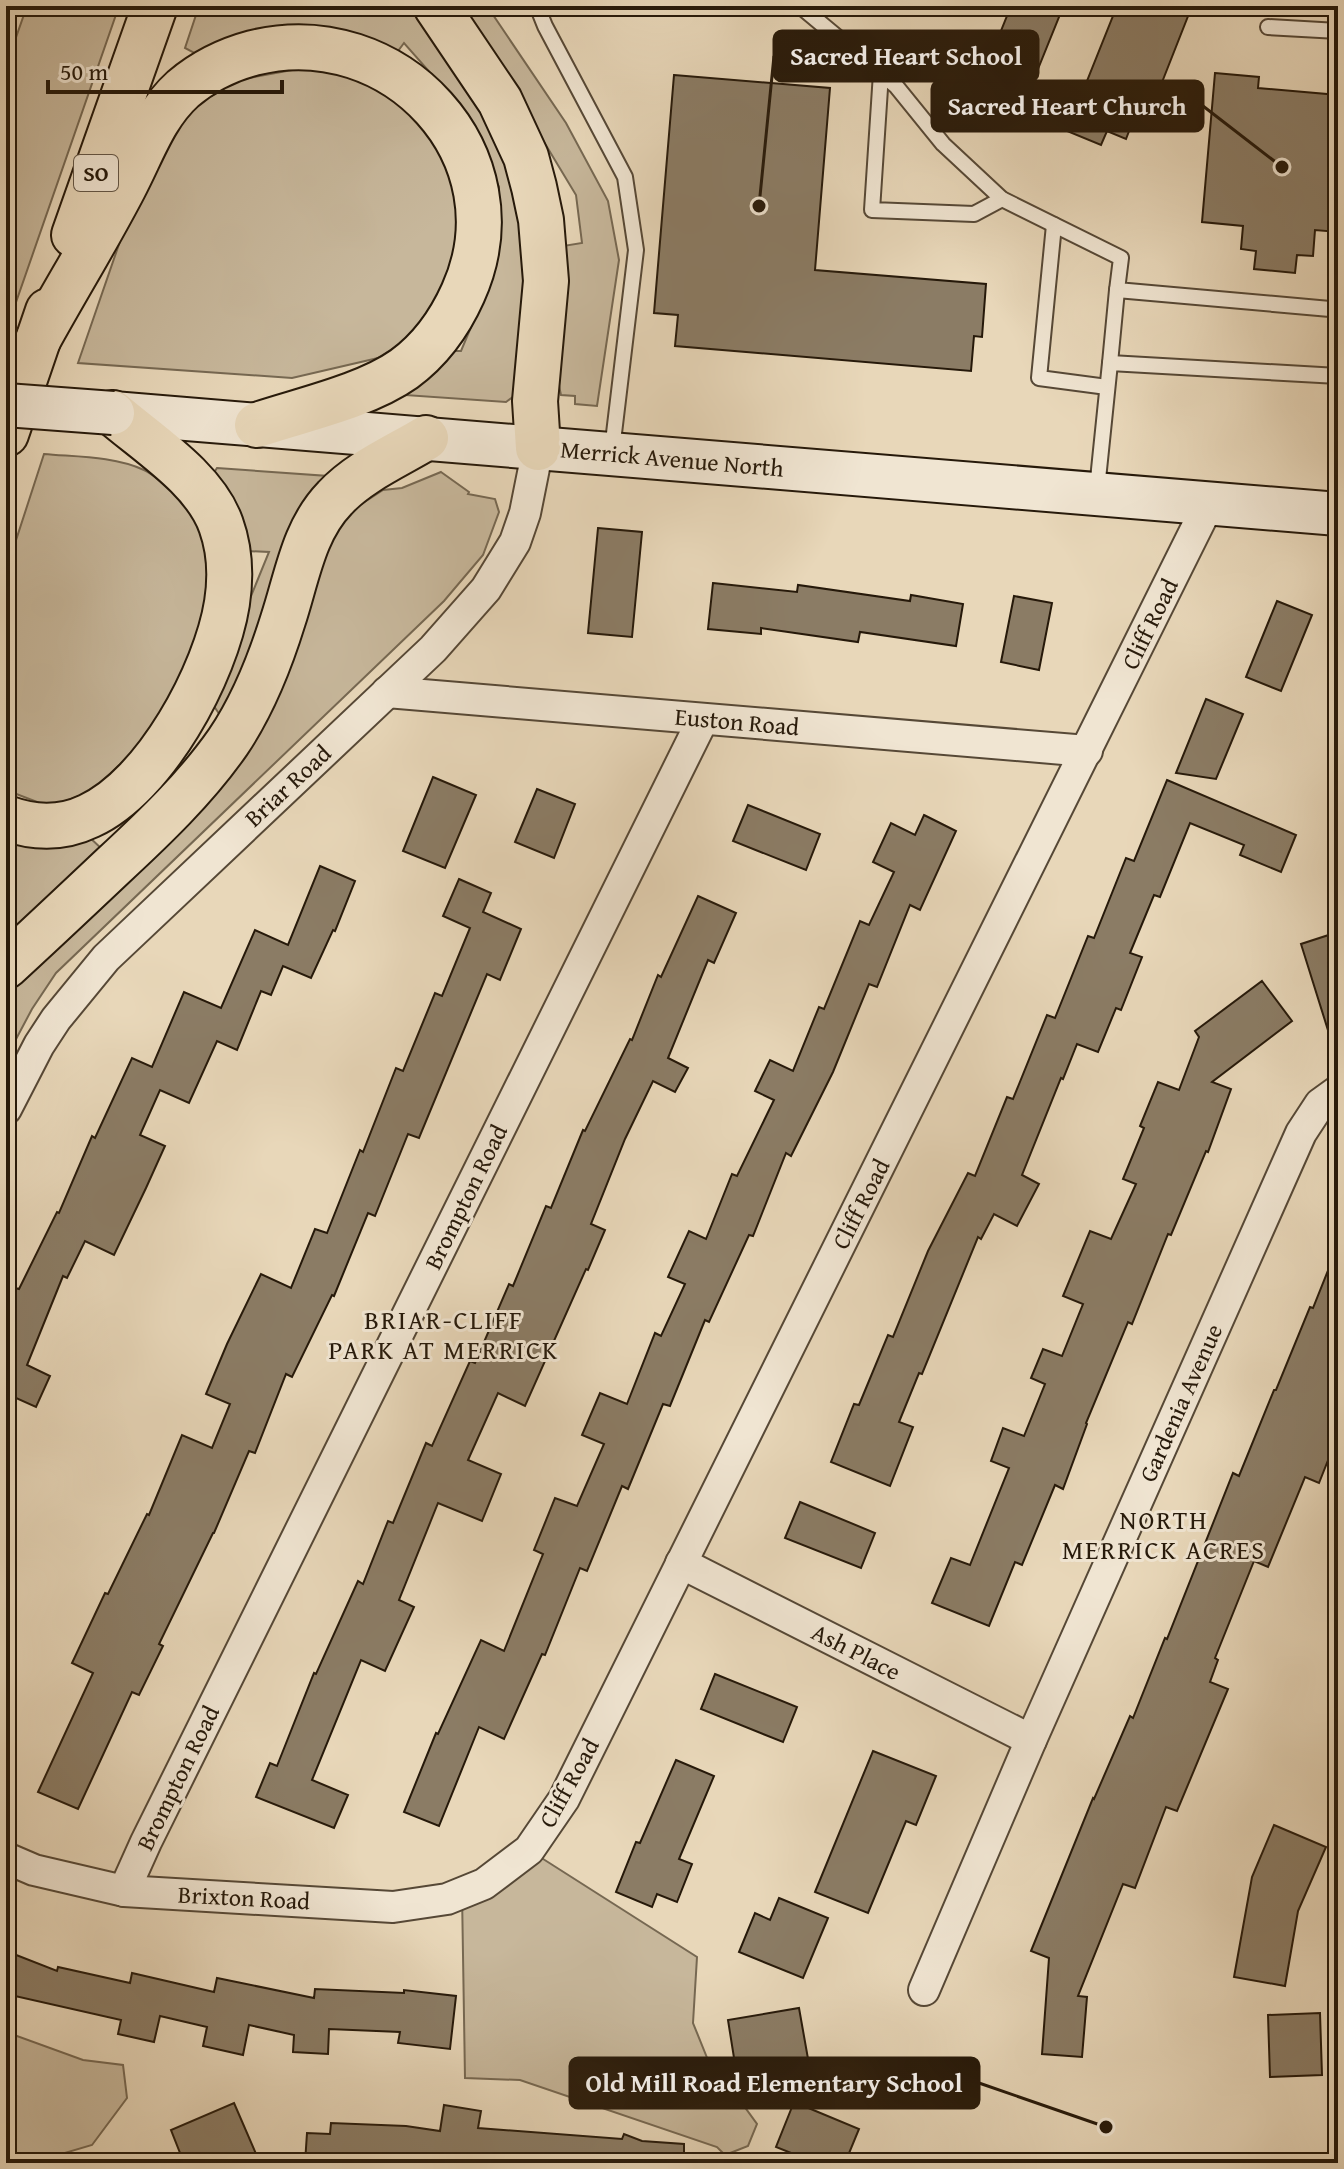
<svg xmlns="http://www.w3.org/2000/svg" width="1344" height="2169" viewBox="0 0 1344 2169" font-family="'Gentium Book Plus',serif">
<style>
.green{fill:#c7b79b;stroke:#766852;stroke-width:2}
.building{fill:#8b7c65;stroke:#26190a;stroke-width:2}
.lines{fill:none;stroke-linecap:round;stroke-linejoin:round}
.lane-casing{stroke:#564836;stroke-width:18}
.street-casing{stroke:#564836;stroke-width:34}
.secondary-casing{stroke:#26190a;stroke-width:46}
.highway-casing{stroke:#26190a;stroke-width:48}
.lane{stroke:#f0e5d2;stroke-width:14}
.street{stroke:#f0e5d2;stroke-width:30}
.secondary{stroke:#f0e5d2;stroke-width:42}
.highway{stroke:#e8d7b9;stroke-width:44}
.secondary-bridge-casing{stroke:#26190a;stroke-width:46;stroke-linecap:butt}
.secondary-bridge{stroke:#f0e5d2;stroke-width:42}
.labels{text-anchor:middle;stroke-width:6;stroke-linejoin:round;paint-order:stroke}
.shield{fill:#f0e5d2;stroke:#635646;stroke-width:2}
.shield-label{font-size:22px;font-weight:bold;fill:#26190a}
.street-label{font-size:24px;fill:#26190a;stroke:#f0e5d2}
.neighbourhood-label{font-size:26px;letter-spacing:2px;fill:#26190a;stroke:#f0e5d2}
.leader{fill:none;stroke:#26190a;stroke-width:3}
.callout-dot{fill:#26190a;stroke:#f0e5d2;stroke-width:3}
.callout{fill:#26190a;stroke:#26190a;stroke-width:3}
.callout-label{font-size:26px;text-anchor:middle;font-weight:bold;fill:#fff}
</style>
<rect width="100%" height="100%" fill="#e8d7b9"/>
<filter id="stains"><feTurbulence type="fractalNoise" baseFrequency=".0025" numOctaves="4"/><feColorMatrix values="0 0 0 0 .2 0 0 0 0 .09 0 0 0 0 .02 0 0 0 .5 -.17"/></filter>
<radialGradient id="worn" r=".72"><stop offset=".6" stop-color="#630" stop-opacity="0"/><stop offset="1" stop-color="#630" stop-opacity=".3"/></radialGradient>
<!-- green -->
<g class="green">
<polygon points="27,6 119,6 6,331 6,66"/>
<polygon points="199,6 421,6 510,148 530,234 517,394 506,402 390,394 445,351 461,351 495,270 499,187 465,112 404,43 395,55 355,40 266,28 198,55 185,48"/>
<polygon points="462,6 487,6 566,123 608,201 619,260 597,406 575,404 575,396 561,395 557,377 563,246 582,243 576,195"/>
<polygon points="314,66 387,87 451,162 463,250 433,323 378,358 292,378 78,363 146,166 186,111 238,80"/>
<path d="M44,454C76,457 113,456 144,470C159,477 171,491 183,502L193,498L214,581L194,652L151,735L92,791L50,807L6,790V571Z"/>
<polygon points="217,468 328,476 266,628 222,718 209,699 269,552 246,551 211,477"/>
<polygon points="441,472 469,492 468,494 495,499 499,512 483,555 444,601 56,973 32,1009 6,1058 6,993 216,788 328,536 357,507 383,490 402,488"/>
<polygon points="6,832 86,834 104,851 6,949"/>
<polygon points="529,1850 697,1957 693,2023 712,2070 741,2102 757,2124 748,2146 725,2155 717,2147 520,2080 465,2078 462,1893"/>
<polygon points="6,2032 83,2060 123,2065 127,2098 92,2145 51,2157 49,2163 6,2163"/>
</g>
<!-- building -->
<g class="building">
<polygon points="1011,6 1045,6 1061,12 1023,106 978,88"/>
<polygon points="1117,6 1192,6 1155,100 1143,95 1126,139 1107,131 1101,145 1067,131"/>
<polygon points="1215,73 1259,77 1258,88 1338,95 1338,232 1315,230 1313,256 1297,255 1295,273 1254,269 1256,251 1241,249 1243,226 1202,222"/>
<polygon points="674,75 830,88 815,270 986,284 982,337 974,336 971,371 675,346 678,315 654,313"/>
<polygon points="598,528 642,532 632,637 588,633"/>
<polygon points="713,583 797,592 798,585 910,601 911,595 963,604 956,646 860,632 858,642 761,628 761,634 708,629"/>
<polygon points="1014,596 1052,603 1039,670 1001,662"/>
<polygon points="1277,601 1312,615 1281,691 1246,677"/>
<polygon points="1206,699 1243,714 1216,779 1176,773"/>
<polygon points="433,777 476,795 445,868 403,851"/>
<polygon points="1167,780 1296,835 1281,872 1240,855 1244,845 1190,823 1160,897 1154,895 1130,953 1142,957 1121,1010 1116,1008 1098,1052 1077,1044 1063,1079 1061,1078 1022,1175 1039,1184 1017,1226 994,1214 981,1239 978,1237 922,1374 919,1373 899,1422 913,1427 890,1486 831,1462 854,1404 859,1405 888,1335 893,1337 928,1251 968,1173 975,1176 1007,1097 1013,1099 1047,1015 1055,1018 1088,936 1094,938 1126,858 1134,861"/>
<polygon points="537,789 575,804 554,858 515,842"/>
<polygon points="748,805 820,834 806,870 733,841"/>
<polygon points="924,815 956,831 920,910 910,905 877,987 869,984 833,1072 791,1156 786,1153 753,1236 749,1235 709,1322 705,1320 670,1406 663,1404 628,1489 622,1486 587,1571 580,1568 545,1655 542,1654 504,1739 479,1727 439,1826 404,1812 436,1733 438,1734 481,1640 504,1651 543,1554 534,1550 555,1498 577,1506 604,1444 582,1435 600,1393 627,1404 655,1333 661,1336 685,1284 668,1277 689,1231 706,1239 732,1174 737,1176 774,1100 755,1091 770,1060 793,1071 819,1007 824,1009 860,921 869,925 894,872 873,862 891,823 915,835"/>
<polygon points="320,866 355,881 335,931 333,930 311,978 283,966 271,995 261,991 237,1050 217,1041 189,1103 160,1090 140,1135 165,1146 146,1188 114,1255 85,1241 67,1278 63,1276 27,1365 50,1376 36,1407 14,1397 6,1414 6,1310 15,1288 19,1289 57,1212 59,1213 92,1136 95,1138 132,1058 152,1067 184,992 221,1008 255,930 288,945"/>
<polygon points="459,879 491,893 483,912 521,929 500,980 487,974 419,1138 408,1134 375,1216 368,1213 334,1296 332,1295 292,1377 286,1374 255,1453 249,1451 214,1533 213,1533 159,1644 163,1646 139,1695 132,1692 78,1809 38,1792 93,1673 72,1663 105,1593 108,1594 147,1514 149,1515 182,1435 212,1448 230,1404 206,1394 227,1344 261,1274 291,1288 315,1229 327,1233 360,1150 363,1152 396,1068 403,1071 435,993 442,996 470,928 443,916"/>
<polygon points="698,896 736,913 714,963 708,960 668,1058 688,1068 675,1092 653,1081 625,1139 591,1224 605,1230 588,1270 586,1269 525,1406 498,1393 468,1460 501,1474 482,1521 438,1503 399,1600 414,1607 385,1671 361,1660 312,1780 348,1795 334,1828 256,1797 270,1763 277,1766 314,1673 316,1674 358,1581 363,1584 388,1521 393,1523 426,1443 432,1446 470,1361 475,1363 509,1284 513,1286 546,1206 551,1208 583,1130 585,1131 630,1039 632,1040 658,975 661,977"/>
<polygon points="1338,932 1338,1042 1332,1043 1301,944"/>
<polygon points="1262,981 1292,1021 1212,1082 1231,1089 1208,1152 1206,1151 1171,1235 1168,1234 1132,1324 1128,1322 1086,1423 1087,1424 1063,1489 1055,1485 1022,1565 1015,1562 989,1626 932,1603 951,1558 970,1565 1009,1468 991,1461 1003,1428 1024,1436 1045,1384 1031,1378 1043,1349 1062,1356 1083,1304 1063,1296 1090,1231 1111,1239 1136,1184 1123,1179 1144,1128 1140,1126 1158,1082 1179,1090 1199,1037 1195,1031"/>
<polygon points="1337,1248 1338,1435 1319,1483 1305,1477 1268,1567 1254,1561 1215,1658 1218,1660 1210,1682 1228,1689 1177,1811 1166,1807 1135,1888 1123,1884 1078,1996 1087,1997 1082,2057 1042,2054 1049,1958 1031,1951 1093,1798 1094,1799 1130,1716 1133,1718 1165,1638 1167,1639 1233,1473 1239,1476 1274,1390 1276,1390 1310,1307 1313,1308"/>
<polygon points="800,1502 875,1533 861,1568 785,1538"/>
<polygon points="715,1674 797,1707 783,1742 701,1709"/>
<polygon points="873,1751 936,1776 916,1825 906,1821 868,1913 815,1892"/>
<polygon points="676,1760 714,1776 679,1859 692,1864 677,1902 657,1894 652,1907 616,1892 636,1842 640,1843"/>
<polygon points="1274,1825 1326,1847 1298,1911 1285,1986 1234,1977 1252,1877"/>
<polygon points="779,1898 828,1918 803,1978 739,1952 755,1913 770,1920"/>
<polygon points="6,1951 57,1971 58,1967 130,1983 132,1973 214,1992 217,1978 314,1998 315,1989 404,1993 404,1990 456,1996 450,2049 398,2043 400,2032 329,2029 328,2054 293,2052 294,2035 249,2025 243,2055 203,2046 207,2027 160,2016 154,2042 118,2034 121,2020 6,1994"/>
<polygon points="799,2008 810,2070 738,2083 728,2020"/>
<polygon points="1320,2013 1322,2075 1270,2077 1268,2015"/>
<polygon points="794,2102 859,2129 845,2163 816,2163 776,2147"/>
<polygon points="234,2103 260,2163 184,2163 171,2130"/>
<polygon points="444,2105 481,2111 478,2128 622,2139 624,2134 642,2141 684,2144 684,2158 694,2163 305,2163 307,2133 330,2134 331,2123 406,2126 440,2131"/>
</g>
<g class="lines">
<defs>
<g id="lane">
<polyline points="537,6 545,26 625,177 636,250 612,450"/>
<polyline points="800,6 896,86 943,144 1002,199 1121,258 1117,290 1330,309 1338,306"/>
<polyline points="1268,27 1338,31"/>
<polyline points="881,73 872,210 974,214 1002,199"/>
<polyline points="1054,225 1039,378 1107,387"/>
<polyline points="1110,363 1117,290"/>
<polyline points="1097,489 1110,363 1338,376"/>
</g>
<g id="street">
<polyline points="387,692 1087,751"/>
<polyline points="6,1109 39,1045 56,1019 106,958 433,649 486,589 515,542 525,513 538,448"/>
<polyline points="681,1563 1031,1740"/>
<polyline points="6,1858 34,1870 124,1891 393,1907 447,1899 484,1884 529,1850 564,1799 1209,503"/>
<polyline points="124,1891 146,1842 703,719"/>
<polyline points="924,1990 1031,1740 1301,1133 1320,1104 1338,1091"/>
</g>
<polyline id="secondary" points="113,413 1338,514"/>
<g id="highway">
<polyline points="436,6 500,101 526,157 534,187 541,220 546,281 535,401 538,448"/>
<polyline points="74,235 155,6"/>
<path d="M38,340C66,289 97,239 124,187C142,153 154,115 183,89C203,72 227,60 253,53C394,17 525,156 463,293C450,322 430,350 404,369C366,396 302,410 257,425"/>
<polyline points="6,434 48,311"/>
<path d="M6,818C33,828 62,829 89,816C155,786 216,673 227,603C231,577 230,550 221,525C205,479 149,444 113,413"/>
<path d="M6,966C42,933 77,900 113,866C154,828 196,788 228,742C253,705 270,662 283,620C297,578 303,531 335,498C359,472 396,456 426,438"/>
</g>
</defs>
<!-- lane casing -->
<use href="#lane" class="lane-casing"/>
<!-- street casing -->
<use href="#street" class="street-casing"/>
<!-- secondary casing -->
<use href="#secondary" class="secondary-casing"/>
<!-- highway casing -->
<use href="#highway" class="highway-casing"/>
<!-- lane -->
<use href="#lane" class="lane"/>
<!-- street -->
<use href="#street" class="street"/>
<!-- secondary -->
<use href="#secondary" class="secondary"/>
<!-- highway -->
<use href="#highway" class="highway"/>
<defs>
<polyline id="secondary-bridge" points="6,405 113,413"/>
</defs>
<!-- secondary-bridge casing -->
<use href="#secondary-bridge" class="secondary-bridge-casing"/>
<!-- secondary-bridge -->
<use href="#secondary-bridge" class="secondary-bridge"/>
</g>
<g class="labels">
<!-- shield labels -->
<rect class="shield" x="74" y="155" width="44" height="36" rx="6"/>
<g class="shield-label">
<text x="96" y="181">SO</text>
</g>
<!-- street labels -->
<g class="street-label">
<text transform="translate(672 459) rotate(5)" y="8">Merrick Avenue North</text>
<text transform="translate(1150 624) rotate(-64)" y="8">Cliff Road</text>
<text transform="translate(737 722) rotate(5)" y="8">Euston Road</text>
<text transform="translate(288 786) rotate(-43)" y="8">Briar Road</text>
<text transform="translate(466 1197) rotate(-64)" y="8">Brompton Road</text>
<text transform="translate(861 1204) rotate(-63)" y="8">Cliff Road</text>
<text transform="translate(1181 1403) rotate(-66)" y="8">Gardenia Avenue</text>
<text transform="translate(856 1652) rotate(27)" y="8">Ash Place</text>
<text transform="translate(178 1778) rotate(-64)" y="8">Brompton Road</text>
<text transform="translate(569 1783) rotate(-61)" y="8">Cliff Road</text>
<text transform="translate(244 1898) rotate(3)" y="8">Brixton Road</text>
</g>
<!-- neighbourhood labels -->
<g class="neighbourhood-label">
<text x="444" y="1329">BRIAR-CLIFF<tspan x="444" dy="30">PARK AT MERRICK</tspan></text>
<text x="1164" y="1529">NORTH<tspan x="1164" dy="30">MERRICK ACRES</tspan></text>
</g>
</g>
<!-- callouts -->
<path class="leader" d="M759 206L774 56M1282 167L1203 106M1106 2127L979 2083"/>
<g class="callout-dot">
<circle cx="759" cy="206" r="8"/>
<circle cx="1282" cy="167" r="8"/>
<circle cx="1106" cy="2127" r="8"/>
</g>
<g class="callout">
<rect x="774" y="31" width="264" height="50" rx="8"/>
<rect x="932" y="81" width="271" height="50" rx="8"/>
<rect x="570" y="2058" width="409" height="50" rx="8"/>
</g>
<g class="callout-label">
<text x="906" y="65">Sacred Heart School</text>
<text x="1067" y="115">Sacred Heart Church</text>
<text x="774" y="2092">Old Mill Road Elementary School</text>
</g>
<!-- margin -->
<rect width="1344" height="2169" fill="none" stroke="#e8d7b9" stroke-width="32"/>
<rect x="8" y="8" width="1328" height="2153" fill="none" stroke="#26190a" stroke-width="4"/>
<rect x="16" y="16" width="1312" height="2137" fill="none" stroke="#26190a" stroke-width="2"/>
<!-- scale -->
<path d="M48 80v12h234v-12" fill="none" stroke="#26190a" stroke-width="4"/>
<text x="60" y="80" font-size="24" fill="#26190a" stroke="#f0e5d2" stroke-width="6" paint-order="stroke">50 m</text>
<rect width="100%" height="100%" filter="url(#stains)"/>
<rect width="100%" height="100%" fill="url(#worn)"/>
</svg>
